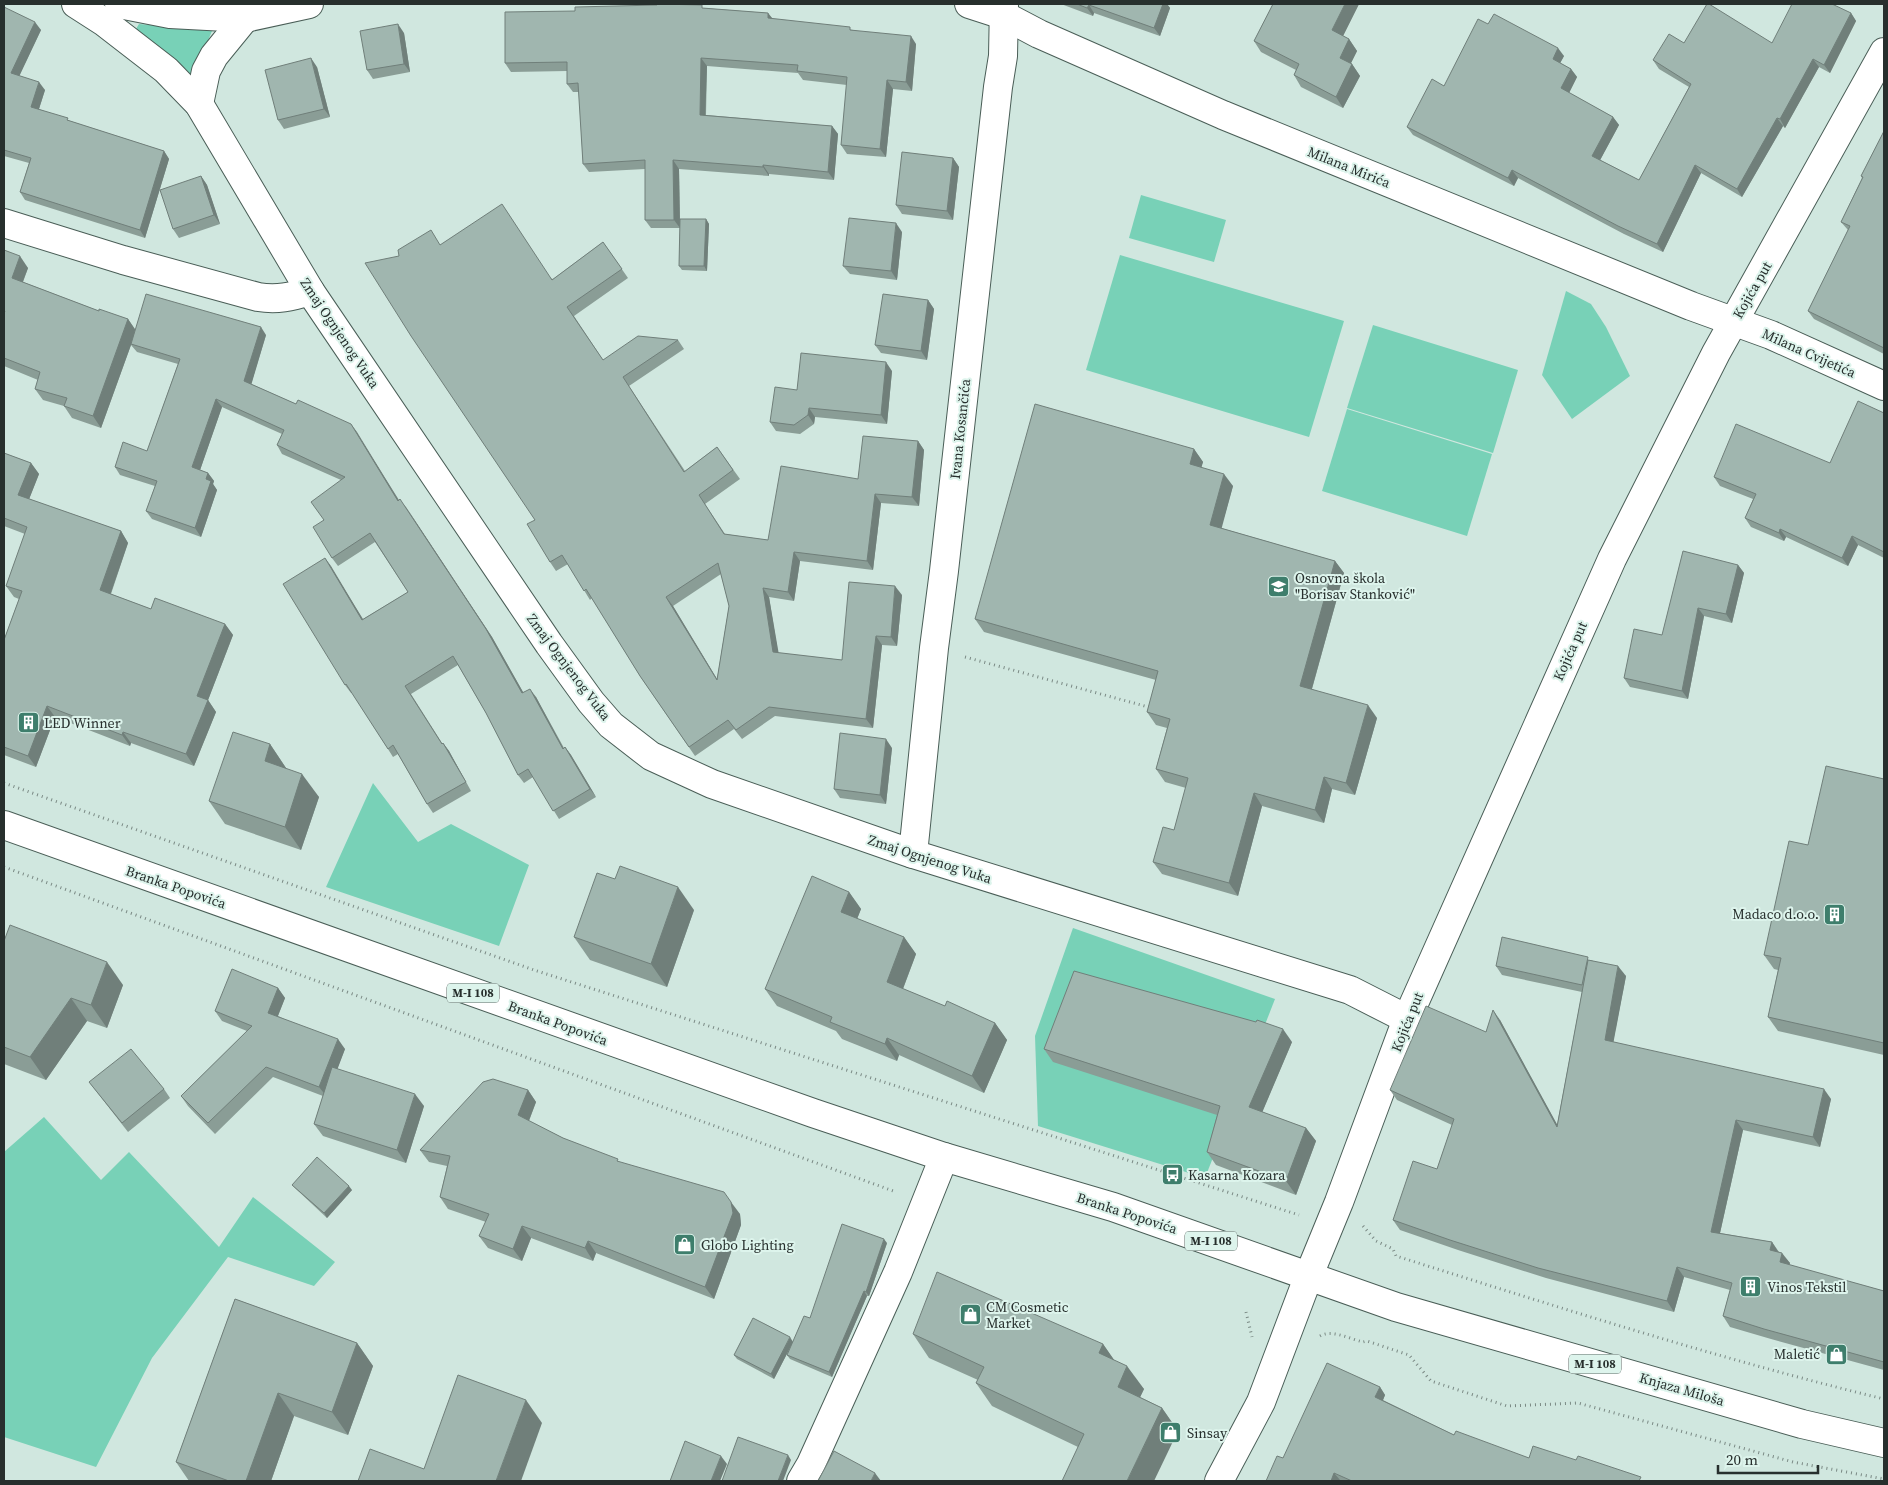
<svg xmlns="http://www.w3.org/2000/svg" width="1888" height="1485" viewBox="0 0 1888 1485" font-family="'Source Serif 4',serif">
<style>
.green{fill:#78d1b7}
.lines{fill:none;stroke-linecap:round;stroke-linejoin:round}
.street-casing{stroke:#4a5e57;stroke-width:30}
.secondary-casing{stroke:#4a5e57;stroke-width:30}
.primary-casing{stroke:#4a5e57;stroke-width:30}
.path{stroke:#7a8984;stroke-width:3;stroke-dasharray:1 4;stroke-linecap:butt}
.street{stroke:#fff;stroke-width:28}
.secondary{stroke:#fff;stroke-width:28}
.primary{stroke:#fff;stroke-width:28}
.wall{fill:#8a9d96;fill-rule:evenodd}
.shaded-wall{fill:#707f7a}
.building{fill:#a0b6af;stroke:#707f7a;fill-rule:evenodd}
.labels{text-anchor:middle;stroke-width:4;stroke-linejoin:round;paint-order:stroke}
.shield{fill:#ddf4ec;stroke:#5e6a66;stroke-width:1}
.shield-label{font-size:12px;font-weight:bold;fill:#272f2d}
.street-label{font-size:14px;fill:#272f2d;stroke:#ddf4ec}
.poi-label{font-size:14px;fill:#272f2d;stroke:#ddf4ec;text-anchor:start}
</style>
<rect width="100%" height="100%" fill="#d0e7df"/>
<!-- green -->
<g class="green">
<polygon points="139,24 212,31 194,74 190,77 183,75 136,29"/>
<polygon points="1141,195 1226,220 1214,262 1129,238"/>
<polygon points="1120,255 1344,321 1309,437 1086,370"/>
<polygon points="1566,291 1591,304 1606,327 1630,376 1572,419 1542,375"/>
<polygon points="1373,325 1518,370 1493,453 1347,408"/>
<polygon points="1347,409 1492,454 1467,536 1322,491"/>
<polygon points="373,783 418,842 451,824 529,865 499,946 326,887"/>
<polygon points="1073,928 1275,999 1205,1178 1038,1126 1035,1036"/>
<polygon points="44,1117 101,1180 129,1152 219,1247 253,1197 335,1262 314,1286 228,1257 152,1358 96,1467 4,1437 4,1152"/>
</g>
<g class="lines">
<defs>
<g id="street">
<polyline points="76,4 104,22 166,70 199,104 310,291 549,644 591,702 611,725 651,756 712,784 913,854 1350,990 1407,1019"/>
<polyline points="119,4 170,14 245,18 309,4"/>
<polyline points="969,4 1003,15 1039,34 1223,115 1691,306 1771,335 1884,386"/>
<polyline points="199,104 206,71 214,56 245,18"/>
<path d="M4,223L123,260L258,297C277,300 291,297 310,291"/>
<polyline points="913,854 934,648 944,571 998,87 1003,56 1004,4"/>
<polyline points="1309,1275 1339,1202 1407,1019 1612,559 1716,353 1884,52"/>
<polyline points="801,1481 811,1464 898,1272 944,1157"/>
</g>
<polyline id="secondary" points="1219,1481 1261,1402 1309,1275"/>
<polyline id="primary" points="4,825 813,1113 944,1157 1113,1207 1396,1307 1802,1424 1884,1443"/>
</defs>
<!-- street casing -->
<use href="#street" class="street-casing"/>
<!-- secondary casing -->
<use href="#secondary" class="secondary-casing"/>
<!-- primary casing -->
<use href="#primary" class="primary-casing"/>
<!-- path -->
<g class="path">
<polyline points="965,657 1152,708"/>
<polyline points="4,783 534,970 1299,1215"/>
<polyline points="4,867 896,1192"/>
<path d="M1363,1226L1376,1241L1393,1249L1396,1256C1558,1307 1719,1359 1884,1399"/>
<polyline points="1246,1312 1252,1337"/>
<path d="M1320,1336C1332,1329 1350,1339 1363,1342L1367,1341L1409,1355L1431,1381L1507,1406L1578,1403L1793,1462L1884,1479"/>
</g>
<!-- street -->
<use href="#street" class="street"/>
<!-- secondary -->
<use href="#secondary" class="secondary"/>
<!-- primary -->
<use href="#primary" class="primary"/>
</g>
<!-- wall -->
<g class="wall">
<polygon points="1061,4 1167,4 1170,8 1160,36 1094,13 1093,16"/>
<polygon points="1273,4 1359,4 1343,36 1349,39 1357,51 1351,63 1352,64 1360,76 1343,108 1301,87 1294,75 1296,70 1261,52 1254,41"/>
<polygon points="4,7 41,30 19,76 45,90 39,109 70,121 164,151 169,159 145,238 25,200 20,192 29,163 4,156"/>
<polygon points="704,8 768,13 773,19 853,30 916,44 912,91 893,89 886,157 847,154 841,145 847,85 803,80 798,73 707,66 706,115 832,126 838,134 834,180 769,174 769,176 679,169 680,219 706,219 709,224 707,271 682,270 679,266 680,228 651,228 645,220 645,169 589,172 583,164 579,92 573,92 567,84 567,71 511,72 505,63"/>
<polygon points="1851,13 1856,21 1830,73 1819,67 1785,128 1783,126 1742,197 1701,173 1663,252 1624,234 1518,178 1514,186 1413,135 1407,127 1444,86 1488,24 1564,56 1560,63 1571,69 1577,77 1569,93 1613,117 1619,125 1600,160 1639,180 1689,87 1659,69 1653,60 1772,43"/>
<polygon points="404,33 410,72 373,79 367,70"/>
<polygon points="317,67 330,117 284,129 278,120"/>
<polygon points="1884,131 1884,354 1814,319 1808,311 1848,230 1841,222 1862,178 1861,176"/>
<polygon points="953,158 959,167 953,220 902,214 896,205"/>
<polygon points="201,176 207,185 220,224 179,238 173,229"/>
<polygon points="902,232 897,280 850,274 843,266"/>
<path d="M603,242L628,278L574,316L603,360L678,340L684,349L629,386L685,471L717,447L740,479L705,504L725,534L768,540L858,479L918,441L924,450L919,506L881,503L873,570L800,561L794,601L769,597L778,653L842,660L902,595L897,646L882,645L873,728L775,716L742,739L734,729L695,756L640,676L592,598L590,600L568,564L556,571L550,562L535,520L399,256L441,245L553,279ZM721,574L729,606L717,679L673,606Z"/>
<polygon points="4,250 28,268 23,282 99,311 128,319 135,329 266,335 251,384 296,404 351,424 399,500 406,507 492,637 523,692 536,697 564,748 565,747 571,755 596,797 559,819 533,777 524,783 518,775 486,713 458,665 411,694 442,743 443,743 449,751 471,791 433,813 427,804 398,754 393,757 352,692 351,693 345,685 325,558 363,619 408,592 375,542 338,566 332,558 323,520 341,480 282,454 277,445 282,434 222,407 200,470 208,473 214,481 213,484 217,490 201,537 152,519 146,511 155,486 120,475 115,467 147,451 178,364 137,352 131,345 101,428 72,418 64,406 43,400 35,389 38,380 4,366"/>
<polygon points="928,300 934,309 927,360 881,353 875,345"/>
<polygon points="892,371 887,424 815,417 814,424 800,434 776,431 770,422 797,390"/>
<polygon points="1884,413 1884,558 1858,545 1848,566 1786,537 1784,541 1751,527 1745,518 1753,499 1720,486 1714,477 1830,463"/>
<polygon points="1194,449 1203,462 1201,467 1233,486 1221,528 1335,561 1344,573 1312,689 1377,718 1355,795 1332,789 1324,823 1262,806 1238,896 1162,874 1153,862 1174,830 1186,788 1165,782 1156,769 1167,728 1156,725 1147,712 1156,680 984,632 975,619"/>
<polygon points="4,453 31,463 39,474 29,499 121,531 128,543 111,594 151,609 225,624 233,635 208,700 216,712 194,766 131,743 130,746 55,717 36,767 4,755 4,640 19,599 14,597 6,586 25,534 4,526"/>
<polygon points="1738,565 1744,573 1732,623 1704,616 1688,699 1630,687 1624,678"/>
<polygon points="270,744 286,768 319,797 301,850 225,824 209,801"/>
<polygon points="892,748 886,804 840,798 834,789"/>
<polygon points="1884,779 1884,1055 1778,1031 1768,1017 1778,970 1774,969 1764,955 1808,845"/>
<polygon points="849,892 861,909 857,919 904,937 916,954 903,989 945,1006 995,1023 1007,1040 984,1093 899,1055 897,1061 842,1039 836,1031 777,1006 765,989"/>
<polygon points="694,910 667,987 590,960 574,937"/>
<polygon points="4,941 123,985 107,1028 87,1021 46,1080 4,1064"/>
<polygon points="1591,960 1626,976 1613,1042 1831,1099 1820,1147 1743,1130 1720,1233 1772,1242 1779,1252 1790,1263 1789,1265 1884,1291 1884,1370 1771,1339 1730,1327 1723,1316 1730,1290 1684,1277 1674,1312 1546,1278 1458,1250 1400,1230 1393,1220 1437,1169 1452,1125 1397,1100 1390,1090 1486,1032 1500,1020 1557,1125 1582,992 1502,975 1496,966"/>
<polygon points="278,988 285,998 278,1016 345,1049 337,1069 424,1106 406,1163 323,1136 314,1124 323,1096 273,1077 215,1134 188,1106 181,1096 247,1031 222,1021 215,1011"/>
<polygon points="1292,1042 1262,1112 1306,1128 1316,1141 1296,1195 1216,1165 1207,1152 1217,1115 1053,1062 1044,1049"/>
<polygon points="89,1082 164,1089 170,1098 128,1132"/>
<polygon points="528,1090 536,1102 529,1121 563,1138 740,1214 741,1225 714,1299 596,1253 593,1261 531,1238 522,1261 488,1248 479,1236 486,1222 448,1209 440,1197 447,1166 429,1162 420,1150"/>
<polygon points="292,1185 352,1190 327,1218 296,1189"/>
<polygon points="887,1243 869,1296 867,1296 832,1377 790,1359 787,1355 792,1344 774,1379 737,1359 734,1355 793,1342 810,1318"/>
<polygon points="235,1299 357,1343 373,1366 348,1435 294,1416 271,1481 189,1481 176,1462"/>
<polygon points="913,1334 1103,1344 1114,1360 1144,1389 1140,1397 1162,1408 1178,1431 1078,1447 992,1406 976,1383 978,1380 929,1358"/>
<polygon points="1380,1387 1385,1395 1383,1400 1454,1435 1529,1458 1644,1481 1342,1481 1340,1480 1339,1481 1266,1481 1283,1458"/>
</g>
<!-- shaded-wall -->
<g class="shaded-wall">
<polygon points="1163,4 1167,4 1170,8 1160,36 1154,28"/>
<polygon points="1345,4 1359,4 1340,42 1332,30"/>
<polygon points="1089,5 1094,13 1093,16 1087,8"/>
<polygon points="768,13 774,21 768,18"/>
<polygon points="1851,13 1856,21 1830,73 1824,65"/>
<polygon points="35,22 41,30 17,81 11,73"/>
<polygon points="398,24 404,33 410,72 404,64"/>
<polygon points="911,36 916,44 912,91 906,82"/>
<polygon points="1349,39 1357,51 1348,69 1340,58"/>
<polygon points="1558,48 1564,56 1558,67 1553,59"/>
<polygon points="311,58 317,67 330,117 324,109"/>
<polygon points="701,58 707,66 705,123 700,115"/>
<polygon points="1813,59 1819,67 1785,128 1780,119"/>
<polygon points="1352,64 1360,76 1343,108 1336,97"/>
<polygon points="1571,69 1577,77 1567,97 1561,88"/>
<polygon points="887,80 893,89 886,157 880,149"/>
<polygon points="39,82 45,90 37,115 31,107"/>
<polygon points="1613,117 1619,125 1598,164 1592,156"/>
<polygon points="1777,118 1783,126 1742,197 1737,189"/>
<polygon points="832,126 838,134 834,180 828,172"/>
<polygon points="164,151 169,159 145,238 140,230"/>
<polygon points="953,158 959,167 953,220 947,211"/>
<polygon points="673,160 679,169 680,228 674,220"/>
<polygon points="763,165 769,174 769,176 763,167"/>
<polygon points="1695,165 1701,173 1663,252 1657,244"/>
<polygon points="1512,170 1518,178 1514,186 1508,178"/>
<polygon points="201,176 207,185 220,224 214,215"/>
<polygon points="706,219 709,224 707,271 704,266"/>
<polygon points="896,223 902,232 897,280 891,271"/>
<polygon points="20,256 28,268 20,289 12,278"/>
<polygon points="928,300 934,309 927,360 921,351"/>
<polygon points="128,319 136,331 101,428 93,416"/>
<polygon points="261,327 266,335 250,389 244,381"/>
<polygon points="886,362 892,371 887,424 881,415"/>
<polygon points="216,399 222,407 198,476 192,467"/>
<polygon points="809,408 815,417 814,424 808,415"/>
<polygon points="351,424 357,432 404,509 398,501"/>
<polygon points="918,441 924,450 919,506 912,497"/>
<polygon points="1194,449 1203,462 1199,476 1190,464"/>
<polygon points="31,463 39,474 26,507 18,495"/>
<polygon points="208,473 214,481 213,484 217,490 201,537 195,528 206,479"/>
<polygon points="1224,474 1233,486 1219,538 1210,525"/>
<polygon points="875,494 881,503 873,570 867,561"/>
<polygon points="406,507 492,637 528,701 522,693"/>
<polygon points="1780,529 1786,537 1784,541 1779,533"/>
<polygon points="121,531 128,543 108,601 100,590"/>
<polygon points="1852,536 1858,545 1848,566 1842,558"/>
<polygon points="794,552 800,561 794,601 788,592"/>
<polygon points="325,558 331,566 368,628 362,620"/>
<polygon points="1335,561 1344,573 1309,699 1300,686"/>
<polygon points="1738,565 1744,573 1732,623 1726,614"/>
<polygon points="895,586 902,595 897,646 891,637"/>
<polygon points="763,588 769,597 780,661 773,652"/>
<polygon points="666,597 673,606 723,689 717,680"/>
<polygon points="1698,608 1704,616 1688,699 1682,691"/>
<polygon points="225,624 233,635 205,708 197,696"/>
<polygon points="876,636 882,645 873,728 866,719"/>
<polygon points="530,689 536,697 568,757 563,749"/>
<polygon points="208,700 216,712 194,766 186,754"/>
<polygon points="1368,705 1377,718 1355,795 1346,783"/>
<polygon points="47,706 55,717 36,767 28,756"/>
<polygon points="123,732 131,743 130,746 122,735"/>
<polygon points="886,739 892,748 886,804 880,795"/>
<polygon points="443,743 449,751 471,791 466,782"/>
<polygon points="270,744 286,768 281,784 265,761"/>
<polygon points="565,747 571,755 596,797 590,789"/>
<polygon points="302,774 319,797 301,850 285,827"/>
<polygon points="1324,777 1332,789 1324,823 1315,810"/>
<polygon points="1254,793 1262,806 1238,896 1229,883"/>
<polygon points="678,887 694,910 667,987 651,964"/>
<polygon points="849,892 861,909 853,929 841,912"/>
<polygon points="904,937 916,954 899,999 887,982"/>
<polygon points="107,962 123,985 107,1028 91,1005"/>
<polygon points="1618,966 1626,976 1612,1050 1605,1040"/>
<polygon points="278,988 285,998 275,1023 268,1013"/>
<polygon points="71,998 87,1021 46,1080 30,1057"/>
<polygon points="1493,1010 1500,1020 1564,1137 1557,1127"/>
<polygon points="995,1023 1007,1040 984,1093 972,1076"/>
<polygon points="1283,1029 1292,1042 1259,1120 1249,1107"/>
<polygon points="887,1038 899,1055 897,1061 885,1044"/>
<polygon points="338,1039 345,1049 327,1097 319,1087"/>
<polygon points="1824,1089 1831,1099 1820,1147 1813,1137"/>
<polygon points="528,1090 536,1102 526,1128 518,1115"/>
<polygon points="415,1094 424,1106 406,1163 397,1150"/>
<polygon points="1736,1120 1743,1130 1718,1242 1711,1232"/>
<polygon points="1306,1128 1316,1141 1296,1195 1286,1181"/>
<polygon points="349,1186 352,1190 327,1218 324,1213"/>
<polygon points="731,1202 740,1214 741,1225 714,1299 705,1287"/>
<polygon points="522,1226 531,1238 522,1261 513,1249"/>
<polygon points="884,1239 887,1243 869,1296 866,1292"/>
<polygon points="588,1241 596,1253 593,1261 585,1248"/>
<polygon points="1772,1242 1779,1253 1770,1250"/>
<polygon points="1782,1253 1790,1263 1787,1272 1780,1262"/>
<polygon points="1677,1267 1684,1277 1674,1312 1667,1301"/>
<polygon points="864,1291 867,1296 832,1377 829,1372"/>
<polygon points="790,1337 793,1342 774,1379 771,1374"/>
<polygon points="357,1343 373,1366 348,1435 332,1412"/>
<polygon points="1103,1344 1119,1367 1099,1353"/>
<polygon points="1127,1366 1144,1389 1134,1410 1118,1387"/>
<polygon points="1380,1387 1385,1395 1381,1405 1375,1397"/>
<polygon points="278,1393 294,1416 271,1481 246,1481"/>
<polygon points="526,1400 542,1423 521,1481 496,1481"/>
<polygon points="1162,1408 1178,1431 1154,1481 1127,1481"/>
<polygon points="788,1455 791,1460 783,1481 778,1481"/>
<polygon points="721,1456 727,1464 720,1481 711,1481"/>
<polygon points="875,1473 881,1481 871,1481"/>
<polygon points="1334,1473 1340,1480 1339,1481 1331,1481"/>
</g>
<!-- building -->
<g class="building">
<polygon points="657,4 702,5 702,8 768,13 768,18 850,27 850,30 911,36 906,82 887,80 880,149 841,145 847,77 797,71 798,65 701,58 700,115 832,126 828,172 763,165 763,167 673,160 674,220 645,220 645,160 583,164 578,83 567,84 567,62 505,63 505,12 575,11 575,7 657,5"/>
<polygon points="1077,4 1163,4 1154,28 1089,5 1087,8"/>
<polygon points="1273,4 1345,4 1332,30 1349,39 1340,58 1352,64 1336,97 1294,75 1299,64 1254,41"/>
<polygon points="1707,4 1709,4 1772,43 1792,4 1832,4 1851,13 1824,65 1813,59 1780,119 1777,118 1737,189 1695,165 1657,244 1618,226 1512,170 1508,178 1407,127 1432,79 1444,86 1478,19 1488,24 1494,14 1558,48 1553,59 1571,69 1561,88 1613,117 1592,156 1639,180 1691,84 1653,60 1669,34 1684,43"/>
<polygon points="4,7 35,22 11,73 39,82 31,107 68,118 67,120 164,151 140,230 20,192 31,158 4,150"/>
<polygon points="398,24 404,64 367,70 360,31"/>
<polygon points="311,58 324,109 278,120 265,70"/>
<polygon points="1884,131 1884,348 1808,311 1850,226 1841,222 1863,177 1861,176"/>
<polygon points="902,152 953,158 947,211 896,205"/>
<polygon points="201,176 214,215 173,229 160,190"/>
<path d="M502,204L552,280L603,242L622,269L567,307L603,360L638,336L678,340L623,377L684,472L717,447L733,470L699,495L724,534L768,540L781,466L858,479L863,436L918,441L912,497L875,494L867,561L794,552L788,592L763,588L773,652L842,660L849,582L895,586L891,637L876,636L866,719L769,707L736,730L728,720L689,747L640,676L586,589L584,591L562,555L550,562L527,524L535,520L411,336L365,263L399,256L398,250L431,230L440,245ZM718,563L729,606L717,680L666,597Z"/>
<polygon points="849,218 896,223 891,271 843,266"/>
<polygon points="680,219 706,219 704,266 679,266"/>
<polygon points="4,250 20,256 12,278 99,311 99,309 128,319 93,416 64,406 67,398 35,389 40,372 4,358 4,313 5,311 4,310"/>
<polygon points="146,294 261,327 244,381 296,404 298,400 351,424 398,501 400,499 486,629 522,693 530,689 563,749 565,747 590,789 553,811 528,769 518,775 486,713 453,656 405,686 442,744 443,743 466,782 427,804 393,745 388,749 346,684 345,685 283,584 325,558 362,620 408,592 370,533 332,558 313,527 324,520 311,502 345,477 277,445 284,430 216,399 192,467 208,473 206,479 211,481 195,528 146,511 157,481 115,467 123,442 147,451 180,359 131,344"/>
<polygon points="883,294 928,300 921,351 875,345"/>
<polygon points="801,353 886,362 881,415 809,408 808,415 794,425 770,422 775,387 797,390"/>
<polygon points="1858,401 1884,413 1884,552 1852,536 1842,558 1780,529 1779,533 1745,518 1756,494 1714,477 1736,424 1830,463"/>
<polygon points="1035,404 1194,449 1190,464 1224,474 1210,525 1335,561 1300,686 1368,705 1346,783 1324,777 1315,810 1254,793 1229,883 1153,862 1163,827 1174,830 1188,778 1156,769 1170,719 1147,712 1158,671 975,619"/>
<polygon points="4,453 31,463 18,495 121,531 100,590 151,609 155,598 225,624 197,696 208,700 186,754 123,732 122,735 47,706 28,756 4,747 4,640 22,591 6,586 27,527 4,518"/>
<polygon points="1683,551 1738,565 1726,614 1698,608 1682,691 1624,678 1634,629 1662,635"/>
<polygon points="233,732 270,744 265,761 302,774 285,827 209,801"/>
<polygon points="840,733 886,739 880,795 834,789"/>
<polygon points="1826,766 1884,779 1884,1043 1768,1017 1781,958 1764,955 1789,841 1808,845"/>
<polygon points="620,866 678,887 651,964 574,937 597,873 615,879"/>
<polygon points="812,876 849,892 841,912 904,937 887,982 945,1006 947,1001 995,1023 972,1076 887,1038 885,1044 830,1022 832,1017 765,989"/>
<polygon points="10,925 107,962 91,1005 71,998 30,1057 4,1047 4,941"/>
<polygon points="1502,937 1588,957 1582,985 1496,966"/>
<polygon points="1588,960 1618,966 1605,1040 1824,1089 1813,1137 1736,1120 1711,1232 1772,1242 1770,1250 1782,1253 1780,1262 1884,1291 1884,1362 1764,1329 1723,1316 1732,1283 1677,1267 1667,1301 1538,1268 1450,1240 1393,1220 1413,1161 1437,1169 1454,1119 1390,1090 1426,1006 1486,1032 1493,1010 1557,1127"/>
<polygon points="232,969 278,988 268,1013 338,1039 319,1087 266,1067 208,1123 181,1096 252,1026 215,1011"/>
<polygon points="1074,971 1256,1022 1257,1020 1283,1029 1249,1107 1306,1128 1286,1181 1207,1152 1220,1106 1044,1049"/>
<polygon points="131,1049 164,1089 122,1123 89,1082"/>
<polygon points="332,1067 415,1094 397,1150 314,1124"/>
<polygon points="493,1079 528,1090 518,1115 563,1138 618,1159 617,1161 724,1192 731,1202 733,1213 705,1287 588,1241 585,1248 522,1226 513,1249 479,1236 489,1214 440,1197 450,1156 420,1150 483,1082"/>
<polygon points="317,1157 349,1186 324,1213 292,1185"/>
<polygon points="842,1224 884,1239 866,1292 864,1291 829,1372 787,1355 804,1316 810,1318"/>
<polygon points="937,1272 1103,1344 1099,1353 1127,1366 1118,1387 1162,1408 1127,1481 1062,1481 1084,1434 976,1383 984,1367 913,1334"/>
<polygon points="235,1299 357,1343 332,1412 278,1393 246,1481 229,1481 176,1462"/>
<polygon points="753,1318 790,1337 771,1374 734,1355"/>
<polygon points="1327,1363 1380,1387 1375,1397 1454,1435 1456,1431 1529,1458 1533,1446 1576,1460 1578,1456 1641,1477 1639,1481 1352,1481 1334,1473 1331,1481 1266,1481 1277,1456 1283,1458"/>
<polygon points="458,1375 526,1400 496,1481 358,1481 370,1449 424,1469"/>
<polygon points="738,1437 788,1455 778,1481 722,1481"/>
<polygon points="685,1441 721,1456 711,1481 670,1481"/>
<polygon points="834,1451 875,1473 871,1481 818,1481"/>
</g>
<!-- icons -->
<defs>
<symbol id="school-square" viewBox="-11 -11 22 22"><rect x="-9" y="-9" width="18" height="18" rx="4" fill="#3e7e6c" stroke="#ddf4ec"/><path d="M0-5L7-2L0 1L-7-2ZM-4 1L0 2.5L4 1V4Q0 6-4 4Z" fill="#fff"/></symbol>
<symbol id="building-square" viewBox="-11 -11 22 22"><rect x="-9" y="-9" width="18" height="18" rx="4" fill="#3e7e6c" stroke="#ddf4ec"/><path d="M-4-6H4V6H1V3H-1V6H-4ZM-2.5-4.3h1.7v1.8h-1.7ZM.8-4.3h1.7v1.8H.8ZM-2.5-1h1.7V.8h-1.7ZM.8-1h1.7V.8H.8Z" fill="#fff"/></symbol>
<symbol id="bus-square" viewBox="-11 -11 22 22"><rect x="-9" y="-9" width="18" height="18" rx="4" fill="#3e7e6c" stroke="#ddf4ec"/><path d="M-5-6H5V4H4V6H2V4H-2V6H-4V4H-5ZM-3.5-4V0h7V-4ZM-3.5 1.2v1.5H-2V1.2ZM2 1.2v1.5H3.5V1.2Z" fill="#fff"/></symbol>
<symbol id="shop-square" viewBox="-11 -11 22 22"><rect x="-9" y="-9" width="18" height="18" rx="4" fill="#3e7e6c" stroke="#ddf4ec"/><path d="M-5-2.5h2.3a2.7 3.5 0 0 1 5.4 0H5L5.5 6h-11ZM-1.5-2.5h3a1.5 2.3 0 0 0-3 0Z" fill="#fff"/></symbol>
</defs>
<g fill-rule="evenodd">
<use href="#school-square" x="1266" y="574" width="25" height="25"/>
<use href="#building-square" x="16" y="710" width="25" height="25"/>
<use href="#building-square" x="1822" y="902" width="25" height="25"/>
<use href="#bus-square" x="1160" y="1162" width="25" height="25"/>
<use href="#shop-square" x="672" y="1232" width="25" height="25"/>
<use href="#building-square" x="1738" y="1274" width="25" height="25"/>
<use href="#shop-square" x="958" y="1302" width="25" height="25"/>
<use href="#shop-square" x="1824" y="1342" width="25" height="25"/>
<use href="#shop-square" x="1158" y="1420" width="25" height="25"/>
</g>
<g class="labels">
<!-- shield labels -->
<g class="shield">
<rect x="447" y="983.5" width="52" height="19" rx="4"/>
<rect x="1185" y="1231.5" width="52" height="19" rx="4"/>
<rect x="1569" y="1354.5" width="52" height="19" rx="4"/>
</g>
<g class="shield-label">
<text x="473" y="997">M-I 108</text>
<text x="1211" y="1245">M-I 108</text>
<text x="1595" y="1368">M-I 108</text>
</g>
<!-- street labels -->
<g class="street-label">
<text transform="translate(1349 167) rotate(22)" y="5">Milana Mirića</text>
<text transform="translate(1752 290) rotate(-60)" y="5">Kojića put</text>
<text transform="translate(340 333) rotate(56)" y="5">Zmaj Ognjenog Vuka</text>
<text transform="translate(1809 353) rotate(24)" y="5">Milana Cvijetića</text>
<text transform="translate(960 429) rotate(-84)" y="5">Ivana Kosančića</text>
<text transform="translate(1570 651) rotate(-66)" y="5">Kojića put</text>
<text transform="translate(569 667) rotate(53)" y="5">Zmaj Ognjenog Vuka</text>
<text transform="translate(930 859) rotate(18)" y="5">Zmaj Ognjenog Vuka</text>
<text transform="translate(176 887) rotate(19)" y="5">Branka Popovića</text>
<text transform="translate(1407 1022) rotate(-68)" y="5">Kojića put</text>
<text transform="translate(558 1023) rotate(20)" y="5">Branka Popovića</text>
<text transform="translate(1127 1213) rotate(18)" y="5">Branka Popovića</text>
<text transform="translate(1682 1389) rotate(16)" y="5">Knjaza Miloša</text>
</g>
<!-- poi labels -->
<g class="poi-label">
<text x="1295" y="583">Osnovna škola<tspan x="1295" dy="16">"Borisav Stanković"</tspan></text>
<text x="44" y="728">LED Winner</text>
<text x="1819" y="919" text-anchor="end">Madaco d.o.o.</text>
<text x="1188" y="1180">Kasarna Kozara</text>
<text x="701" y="1250">Globo Lighting</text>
<text x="1767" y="1292">Vinos Tekstil</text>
<text x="986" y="1312">CM Cosmetic<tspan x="986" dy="16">Market</tspan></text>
<text x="1820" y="1359" text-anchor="end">Maletić</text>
<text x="1187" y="1438">Sinsay</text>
</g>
</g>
<!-- border -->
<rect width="1888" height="1485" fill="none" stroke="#272f2d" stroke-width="10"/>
<!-- scale -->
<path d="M1718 1465v8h100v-8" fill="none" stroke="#272f2d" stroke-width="2.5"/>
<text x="1726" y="1465" font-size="15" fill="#272f2d" stroke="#ddf4ec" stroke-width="4" paint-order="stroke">20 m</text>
</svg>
